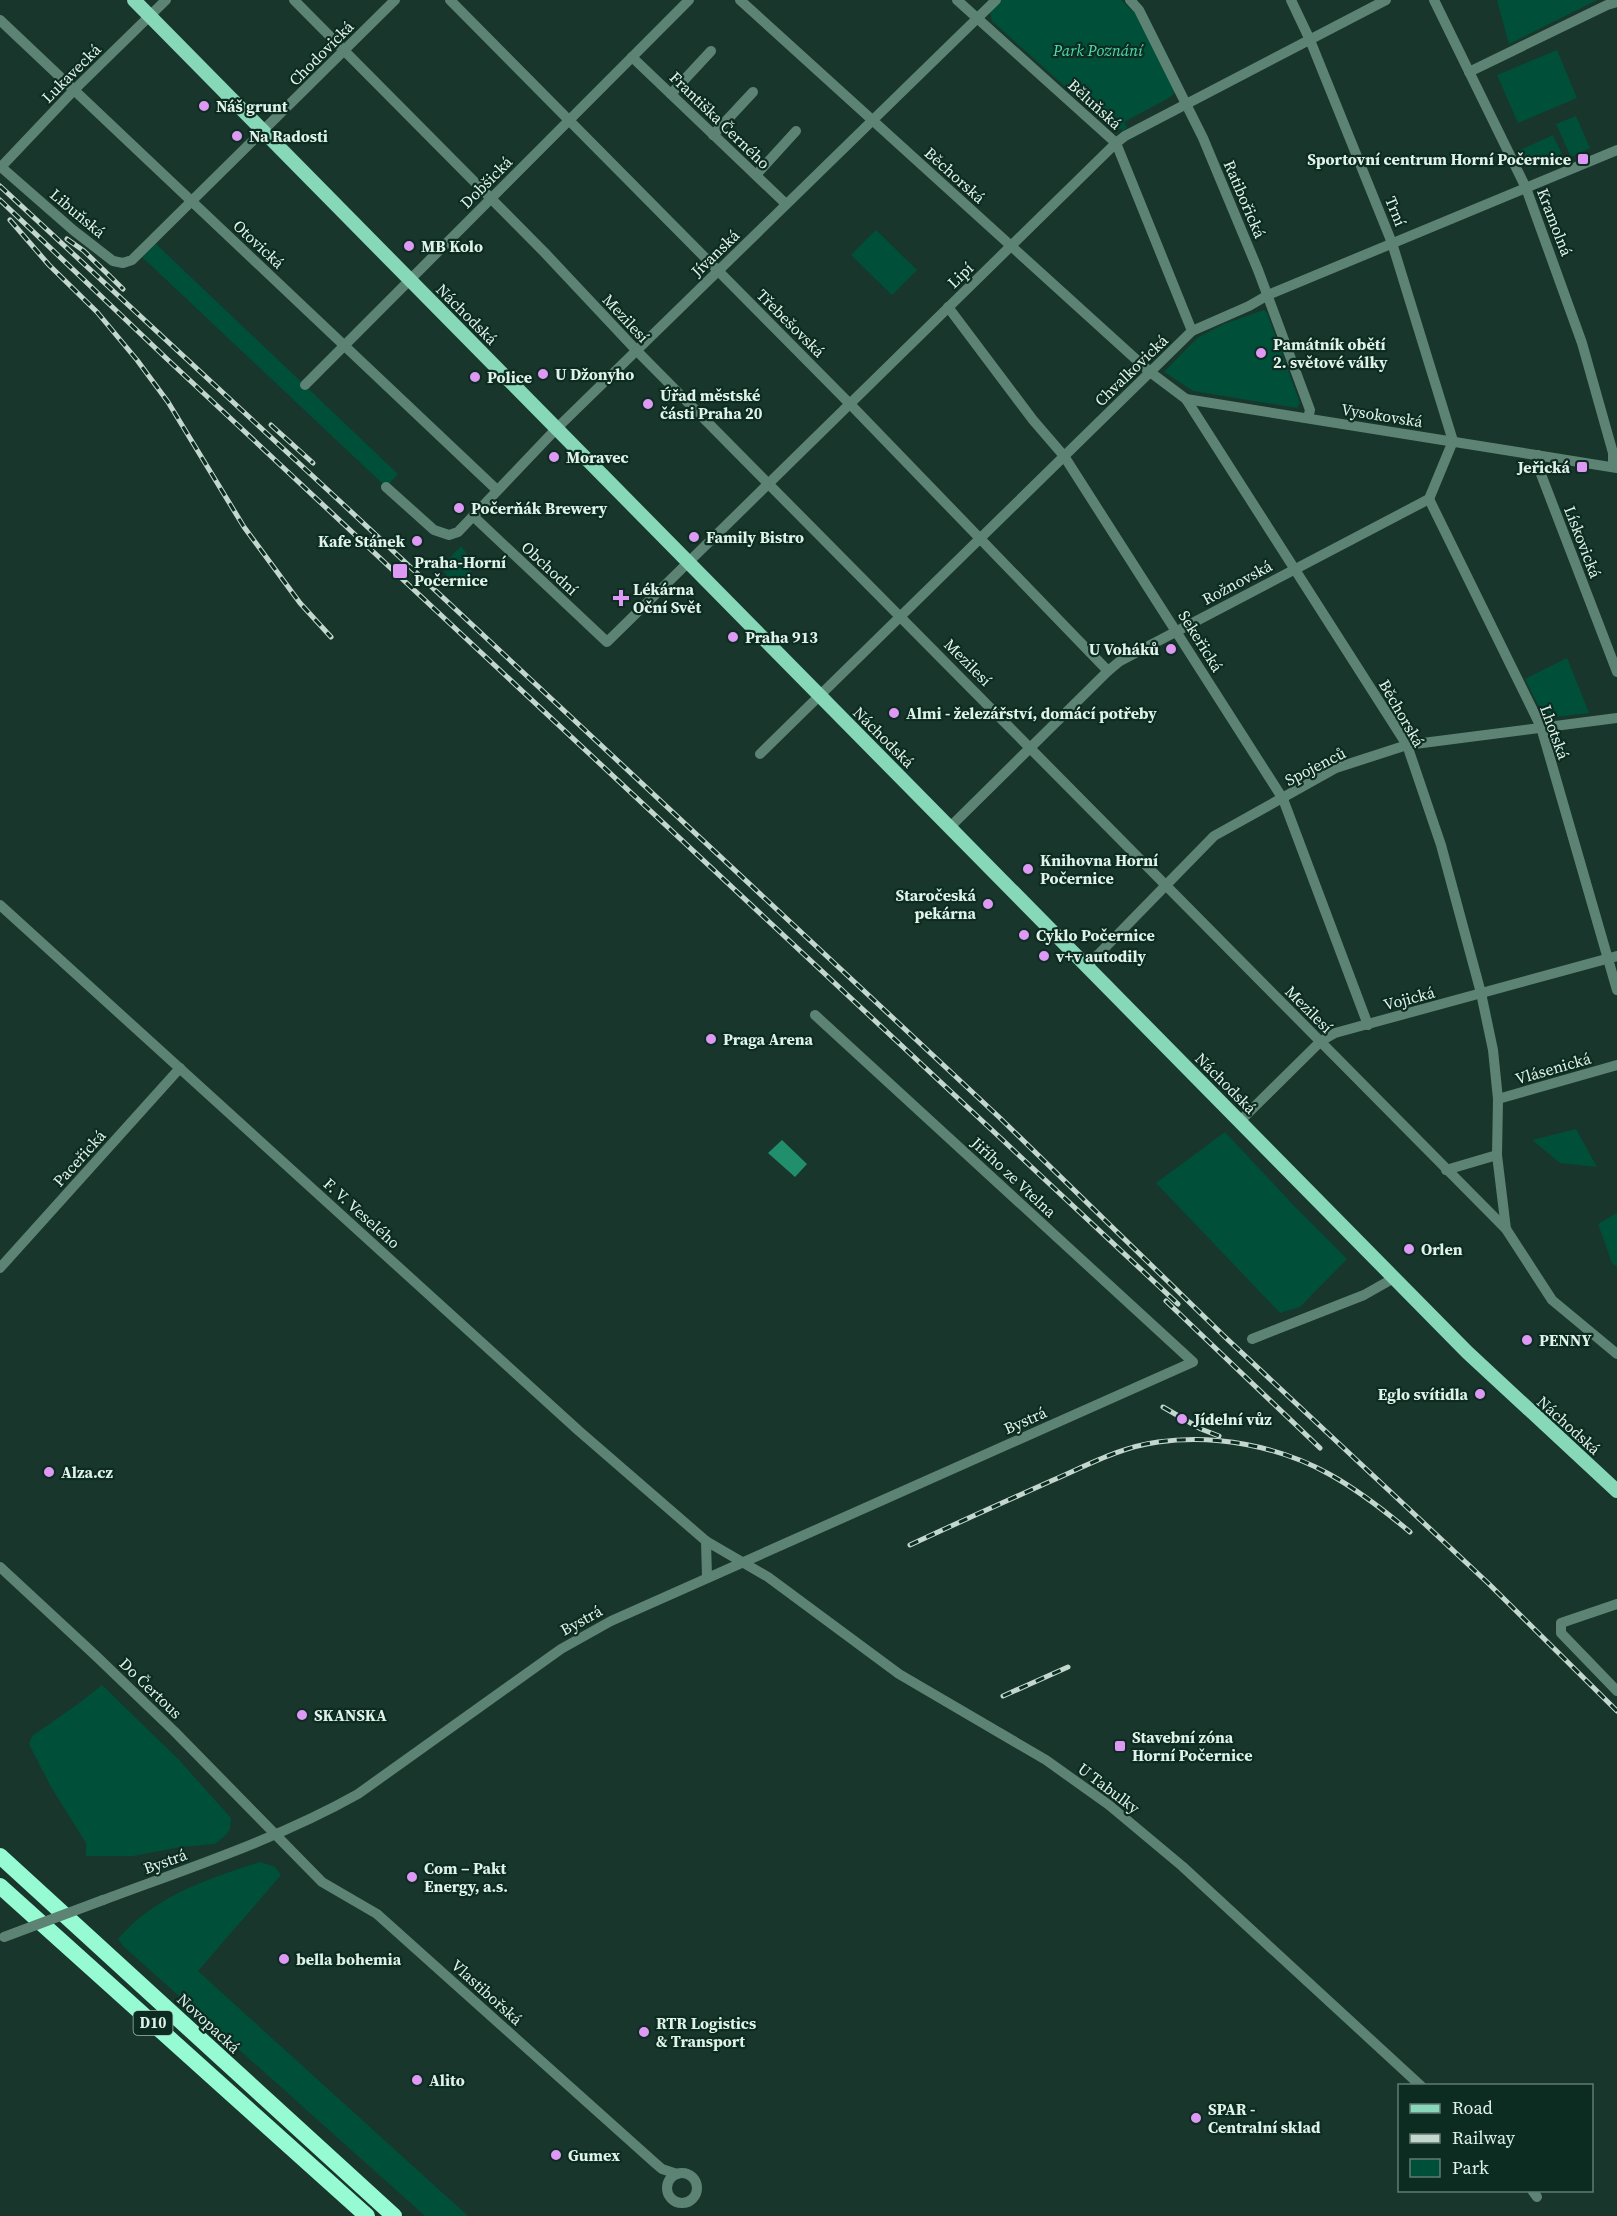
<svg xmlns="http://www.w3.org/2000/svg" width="1617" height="2216" viewBox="0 0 1617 2216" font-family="'Source Serif 4',serif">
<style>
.green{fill:#004f39}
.water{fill:#218e6c}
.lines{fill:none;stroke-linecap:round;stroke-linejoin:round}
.minor{stroke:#5d8374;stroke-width:10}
.major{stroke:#87d8b8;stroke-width:14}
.highway{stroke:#96fad3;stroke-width:16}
.rail-casing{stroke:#c3d7ce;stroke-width:5}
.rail{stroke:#0d2c21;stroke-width:3;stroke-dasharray:9;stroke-linecap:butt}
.minor-bridge{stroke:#5d8374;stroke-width:10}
.poi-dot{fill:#dd99f4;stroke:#0d2c21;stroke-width:2}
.labels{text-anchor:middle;stroke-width:4.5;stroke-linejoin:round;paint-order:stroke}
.shield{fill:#0d2c21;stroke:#a1b7ae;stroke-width:1.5}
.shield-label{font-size:15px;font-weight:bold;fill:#e0f2ea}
.park-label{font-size:16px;font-style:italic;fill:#4fdbad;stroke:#0d2c21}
.street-label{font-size:16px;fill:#e0f2ea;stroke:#0d2c21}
.poi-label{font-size:16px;font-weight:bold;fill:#e0f2ea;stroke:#0d2c21;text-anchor:start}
</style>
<rect width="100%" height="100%" fill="#18362b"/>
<!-- green -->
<g class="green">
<polygon points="1002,0 1121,0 1139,17 1175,93 1167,99 1124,122 1127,128 1123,131 1121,129 1111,128 992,21 990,12"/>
<polygon points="1497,0 1597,0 1509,44"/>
<polygon points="1557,50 1577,98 1518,123 1497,75"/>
<polygon points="1576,116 1590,148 1571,157 1556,124"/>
<polygon points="1553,135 1562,154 1529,169 1520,150"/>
<polygon points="876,230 917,270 892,295 851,255"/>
<polygon points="155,243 398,474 386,487 142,257"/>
<polygon points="1264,310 1267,313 1300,403 1297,408 1193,391 1164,372 1197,338 1224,324"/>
<polygon points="461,546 472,561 473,570 454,587 441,567"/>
<polygon points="1567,658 1589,713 1555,717 1538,705 1525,679"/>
<polygon points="1576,1129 1597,1167 1560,1163 1532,1140"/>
<polygon points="1225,1132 1298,1210 1347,1259 1300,1307 1280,1313 1156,1183"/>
<polygon points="1617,1213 1617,1267 1612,1263 1598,1224"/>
<polygon points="102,1685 179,1760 231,1818 230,1829 226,1835 215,1844 181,1847 133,1856 86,1856 86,1843 51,1787 29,1744 32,1736 78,1704"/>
<path d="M260,1862L275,1867L281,1875L198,1971L468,2216H425L123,1946L118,1939C155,1896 207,1879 260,1862Z"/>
</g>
<!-- water -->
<polygon class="water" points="782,1140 807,1164 795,1177 768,1153"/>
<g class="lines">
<!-- minor -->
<g class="minor">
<polyline points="294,0 545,253 637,351 1506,1229 1552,1300 1617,1354"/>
<polyline points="450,0 850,404 1108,671"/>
<polyline points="740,0 1150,372 1186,399 1617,468"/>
<polyline points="957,0 1116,143 1192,331"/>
<polyline points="1130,0 1139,10 1203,138 1258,270 1310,410 1308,418"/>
<polyline points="1434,0 1526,188 1582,343 1613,453 1613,467"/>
<polyline points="0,20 497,490"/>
<polyline points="632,57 786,204"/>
<polyline points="1469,72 1607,5 1617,2"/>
<polyline points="671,94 711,51"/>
<polyline points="713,135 753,92"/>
<polyline points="0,166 73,230 113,261 123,263 132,260 395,0"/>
<polyline points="0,168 74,90 166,0"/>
<polyline points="756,175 796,131"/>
<polyline points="948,307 1033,420 1064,456 1283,799 1368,1025"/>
<polyline points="305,385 689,0"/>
<polyline points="1186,399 1407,745 1441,845 1481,993 1493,1050 1498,1099 1497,1155 1506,1229"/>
<polyline points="1538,455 1539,469 1617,672"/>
<polyline points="386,487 434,530 449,535 458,532 557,428 996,0"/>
<polyline points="1429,499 1541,727 1617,990"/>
<polyline points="473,516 607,642 1116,143 1125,136 1386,0"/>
<polyline points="760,754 1192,331 1249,306 1268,295 1617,150"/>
<polyline points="950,827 1108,671 1120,661 1429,499 1453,441 1392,243 1310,40 1291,0"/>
<polyline points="0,905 579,1431 706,1541 768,1577 899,1674 1046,1760 1109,1805 1182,1866 1421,2086"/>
<polyline points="1087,966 1214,836 1336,768 1407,745 1617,718"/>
<polyline points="1498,1099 1617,1065"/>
<polyline points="1240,1121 1321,1041 1335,1033 1617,956"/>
<polyline points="1446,1170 1497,1155"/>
<polyline points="0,1268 180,1068"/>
<polyline points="1252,1339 1364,1295 1394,1278"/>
<polyline points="706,1541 707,1577"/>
<polyline points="0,1567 95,1655 174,1731 322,1882 377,1914 655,2163 662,2169 677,2174"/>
<polyline points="1617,1604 1561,1623 1561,1633 1617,1691"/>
<path d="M103,1900C189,1868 278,1839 358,1794L561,1649L611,1621L1193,1362L815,1015"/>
<circle cx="682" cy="2188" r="15"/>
<polyline points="1532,2190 1537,2197"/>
</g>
<!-- major -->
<polyline class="major" points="134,0 1467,1352 1617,1491"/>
<!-- highway -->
<g class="highway">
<polyline points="0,1856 394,2216"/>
<polyline points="0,1886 367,2216"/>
</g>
<defs>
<g id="rail">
<polyline points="0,186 345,506 1000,1118 1225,1337 1489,1584 1617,1711"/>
<polyline points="0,200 167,359 1178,1304"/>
<polyline points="10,220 49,265 97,312 137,360 168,402 244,527 300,603 331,637"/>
<polyline points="67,239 84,251 123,289"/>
<polyline points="271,425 313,463"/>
<polyline points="1166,1301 1320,1448"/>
<polyline points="1163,1407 1201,1429 1219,1436"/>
<path d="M910,1545C957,1523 1004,1502 1051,1481C1086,1466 1120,1447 1158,1442C1215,1434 1279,1446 1329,1474C1358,1490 1385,1511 1410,1532"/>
<polyline points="1003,1696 1068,1667"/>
</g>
</defs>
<!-- rail casing -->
<use href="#rail" class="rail-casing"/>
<!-- rail -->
<use href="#rail" class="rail"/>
<!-- minor-bridge -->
<polyline class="minor-bridge" points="4,1937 103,1900"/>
</g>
<!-- markers -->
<g class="poi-dot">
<circle cx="204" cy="106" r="6"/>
<circle cx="237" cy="136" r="6"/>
<rect x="1577" y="153" width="12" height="12" rx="3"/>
<circle cx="409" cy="246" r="6"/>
<circle cx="1261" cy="353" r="6"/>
<circle cx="543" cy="374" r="6"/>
<circle cx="475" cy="377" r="6"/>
<circle cx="648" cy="404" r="6"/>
<circle cx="554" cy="457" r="6"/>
<rect x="1576" y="461" width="12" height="12" rx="3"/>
<circle cx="459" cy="508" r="6"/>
<circle cx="694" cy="537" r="6"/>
<circle cx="417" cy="541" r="6"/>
<rect x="392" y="563" width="16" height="16" rx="3"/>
<path d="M618 589h6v6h6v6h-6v6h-6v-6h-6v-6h6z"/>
<circle cx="733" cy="637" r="6"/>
<circle cx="1171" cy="649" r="6"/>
<circle cx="894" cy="713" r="6"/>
<circle cx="1028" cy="869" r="6"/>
<circle cx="988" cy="904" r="6"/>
<circle cx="1024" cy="935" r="6"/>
<circle cx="1044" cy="956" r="6"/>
<circle cx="711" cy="1039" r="6"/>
<circle cx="1409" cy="1249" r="6"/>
<circle cx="1527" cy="1340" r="6"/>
<circle cx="1480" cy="1394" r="6"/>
<circle cx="1182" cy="1419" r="6"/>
<circle cx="49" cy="1472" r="6"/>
<circle cx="302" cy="1715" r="6"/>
<rect x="1114" y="1740" width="12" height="12" rx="3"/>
<circle cx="412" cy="1877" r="6"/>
<circle cx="284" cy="1959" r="6"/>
<circle cx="644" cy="2032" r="6"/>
<circle cx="417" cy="2080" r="6"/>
<circle cx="1196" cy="2118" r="6"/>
<circle cx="556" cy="2155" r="6"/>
</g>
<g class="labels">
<!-- shield labels -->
<rect class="shield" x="133.5" y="2011" width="39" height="24" rx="4.5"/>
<g class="shield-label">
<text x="153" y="2028">D10</text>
</g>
<!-- park labels -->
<g class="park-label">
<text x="1098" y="56">Park Poznání</text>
</g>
<!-- street labels -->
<g class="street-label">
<text transform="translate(321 53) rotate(-45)" y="6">Chodovická</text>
<text transform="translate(71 73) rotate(-45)" y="6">Lukavecká</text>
<text transform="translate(1095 104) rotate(42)" y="6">Běluňská</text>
<text transform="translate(720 120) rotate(44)" y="6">Františka Černého</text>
<text transform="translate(955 175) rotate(42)" y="6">Běchorská</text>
<text transform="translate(486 182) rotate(-45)" y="6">Dobšická</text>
<text transform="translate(1245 199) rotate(67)" y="6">Ratibořická</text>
<text transform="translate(1396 211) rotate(68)" y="6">Trní</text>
<text transform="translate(78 213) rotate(40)" y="6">Libuňská</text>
<text transform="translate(1555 222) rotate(69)" y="6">Kramolná</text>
<text transform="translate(259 244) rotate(43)" y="6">Otovická</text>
<text transform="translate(715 253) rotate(-44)" y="6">Jívanská</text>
<text transform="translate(960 275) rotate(-44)" y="6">Lipí</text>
<text transform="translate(467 314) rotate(45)" y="6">Náchodská</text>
<text transform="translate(626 318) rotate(47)" y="6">Mezilesí</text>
<text transform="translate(791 323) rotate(45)" y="6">Třebešovská</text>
<text transform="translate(1131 370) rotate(-44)" y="6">Chvalkovická</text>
<text transform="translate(1382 415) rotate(9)" y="6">Vysokovská</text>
<text transform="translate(1583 542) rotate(69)" y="6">Lískovická</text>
<text transform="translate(550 568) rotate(43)" y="6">Obchodní</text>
<text transform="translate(1237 582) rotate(-28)" y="6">Rožnovská</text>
<text transform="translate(1201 641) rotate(58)" y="6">Sekeřická</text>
<text transform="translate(968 662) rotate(45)" y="6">Mezilesí</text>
<text transform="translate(1402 713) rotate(60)" y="6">Běchorská</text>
<text transform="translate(1555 732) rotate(70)" y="6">Lhotská</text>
<text transform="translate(884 737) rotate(45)" y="6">Náchodská</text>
<text transform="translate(1315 766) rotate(-27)" y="6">Spojenců</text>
<text transform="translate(1409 998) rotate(-15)" y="6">Vojická</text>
<text transform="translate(1309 1009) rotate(45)" y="6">Mezilesí</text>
<text transform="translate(1553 1068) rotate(-16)" y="6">Vlásenická</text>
<text transform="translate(1226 1083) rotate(45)" y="6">Náchodská</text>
<text transform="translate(79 1158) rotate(-48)" y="6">Paceřická</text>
<text transform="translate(1014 1177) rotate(43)" y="6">Jiřího ze Vtelna</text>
<text transform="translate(362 1213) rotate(42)" y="6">F. V. Veselého</text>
<text transform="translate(1025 1420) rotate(-24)" y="6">Bystrá</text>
<text transform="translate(1569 1425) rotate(42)" y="6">Náchodská</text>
<text transform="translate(581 1620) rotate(-29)" y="6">Bystrá</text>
<text transform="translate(151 1688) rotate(44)" y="6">Do Čertous</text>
<text transform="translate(1109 1788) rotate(37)" y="6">U Tabulky</text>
<text transform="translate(165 1861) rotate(-20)" y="6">Bystrá</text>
<text transform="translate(487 1992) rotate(42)" y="6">Vlastibořská</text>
<text transform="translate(209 2023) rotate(43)" y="6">Novopacká</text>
</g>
<!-- poi labels -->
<g class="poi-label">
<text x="216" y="112">Náš grunt</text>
<text x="249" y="142">Na Radosti</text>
<text x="1571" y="165" text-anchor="end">Sportovní centrum Horní Počernice</text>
<text x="421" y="252">MB Kolo</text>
<text x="1273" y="350">Památník obětí<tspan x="1273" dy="18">2. světové války</tspan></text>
<text x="555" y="380">U Džonyho</text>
<text x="487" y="383">Police</text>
<text x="660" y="401">Úřad městské<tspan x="660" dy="18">části Praha 20</tspan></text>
<text x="566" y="463">Moravec</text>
<text x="1570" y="473" text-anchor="end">Jeřická</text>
<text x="471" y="514">Počerňák Brewery</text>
<text x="706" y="543">Family Bistro</text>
<text x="405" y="547" text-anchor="end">Kafe Stánek</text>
<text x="414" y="568">Praha-Horní<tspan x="414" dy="18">Počernice</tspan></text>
<text x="633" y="595">Lékárna<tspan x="633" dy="18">Oční Svět</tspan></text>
<text x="745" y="643">Praha 913</text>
<text x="1159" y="655" text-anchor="end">U Voháků</text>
<text x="906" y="719">Almi - železářství, domácí potřeby</text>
<text x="1040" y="866">Knihovna Horní<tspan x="1040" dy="18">Počernice</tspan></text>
<text x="976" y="901" text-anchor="end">Staročeská<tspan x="976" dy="18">pekárna</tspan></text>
<text x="1036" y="941">Cyklo Počernice</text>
<text x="1056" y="962">v+v autodily</text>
<text x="723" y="1045">Praga Arena</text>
<text x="1421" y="1255">Orlen</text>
<text x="1539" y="1346">PENNY</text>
<text x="1468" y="1400" text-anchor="end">Eglo svítidla</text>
<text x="1194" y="1425">Jídelní vůz</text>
<text x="61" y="1478">Alza.cz</text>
<text x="314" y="1721">SKANSKA</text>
<text x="1132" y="1743">Stavební zóna<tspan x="1132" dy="18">Horní Počernice</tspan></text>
<text x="424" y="1874">Com – Pakt<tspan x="424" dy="18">Energy, a.s.</tspan></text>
<text x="296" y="1965">bella bohemia</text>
<text x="656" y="2029">RTR Logistics<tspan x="656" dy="18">&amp; Transport</tspan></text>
<text x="429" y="2086">Alito</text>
<text x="1208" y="2115">SPAR -<tspan x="1208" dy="18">Centralní sklad</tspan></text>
<text x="568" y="2161">Gumex</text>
</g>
</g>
<!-- legend -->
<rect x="1398" y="2084" width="195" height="108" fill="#0d2c21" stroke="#617b71" stroke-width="1.5"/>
<rect x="1410" y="2104" width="30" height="9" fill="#87d8b8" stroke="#617b71" stroke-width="1.5"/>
<text x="1452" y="2114" font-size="18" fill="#e0f2ea">Road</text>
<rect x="1410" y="2134" width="30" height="9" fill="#c3d7ce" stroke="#617b71" stroke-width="1.5"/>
<text x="1452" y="2144" font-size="18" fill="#e0f2ea">Railway</text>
<rect x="1410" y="2159" width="30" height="18" fill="#004f39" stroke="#617b71" stroke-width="1.5"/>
<text x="1452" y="2174" font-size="18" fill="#e0f2ea">Park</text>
</svg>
